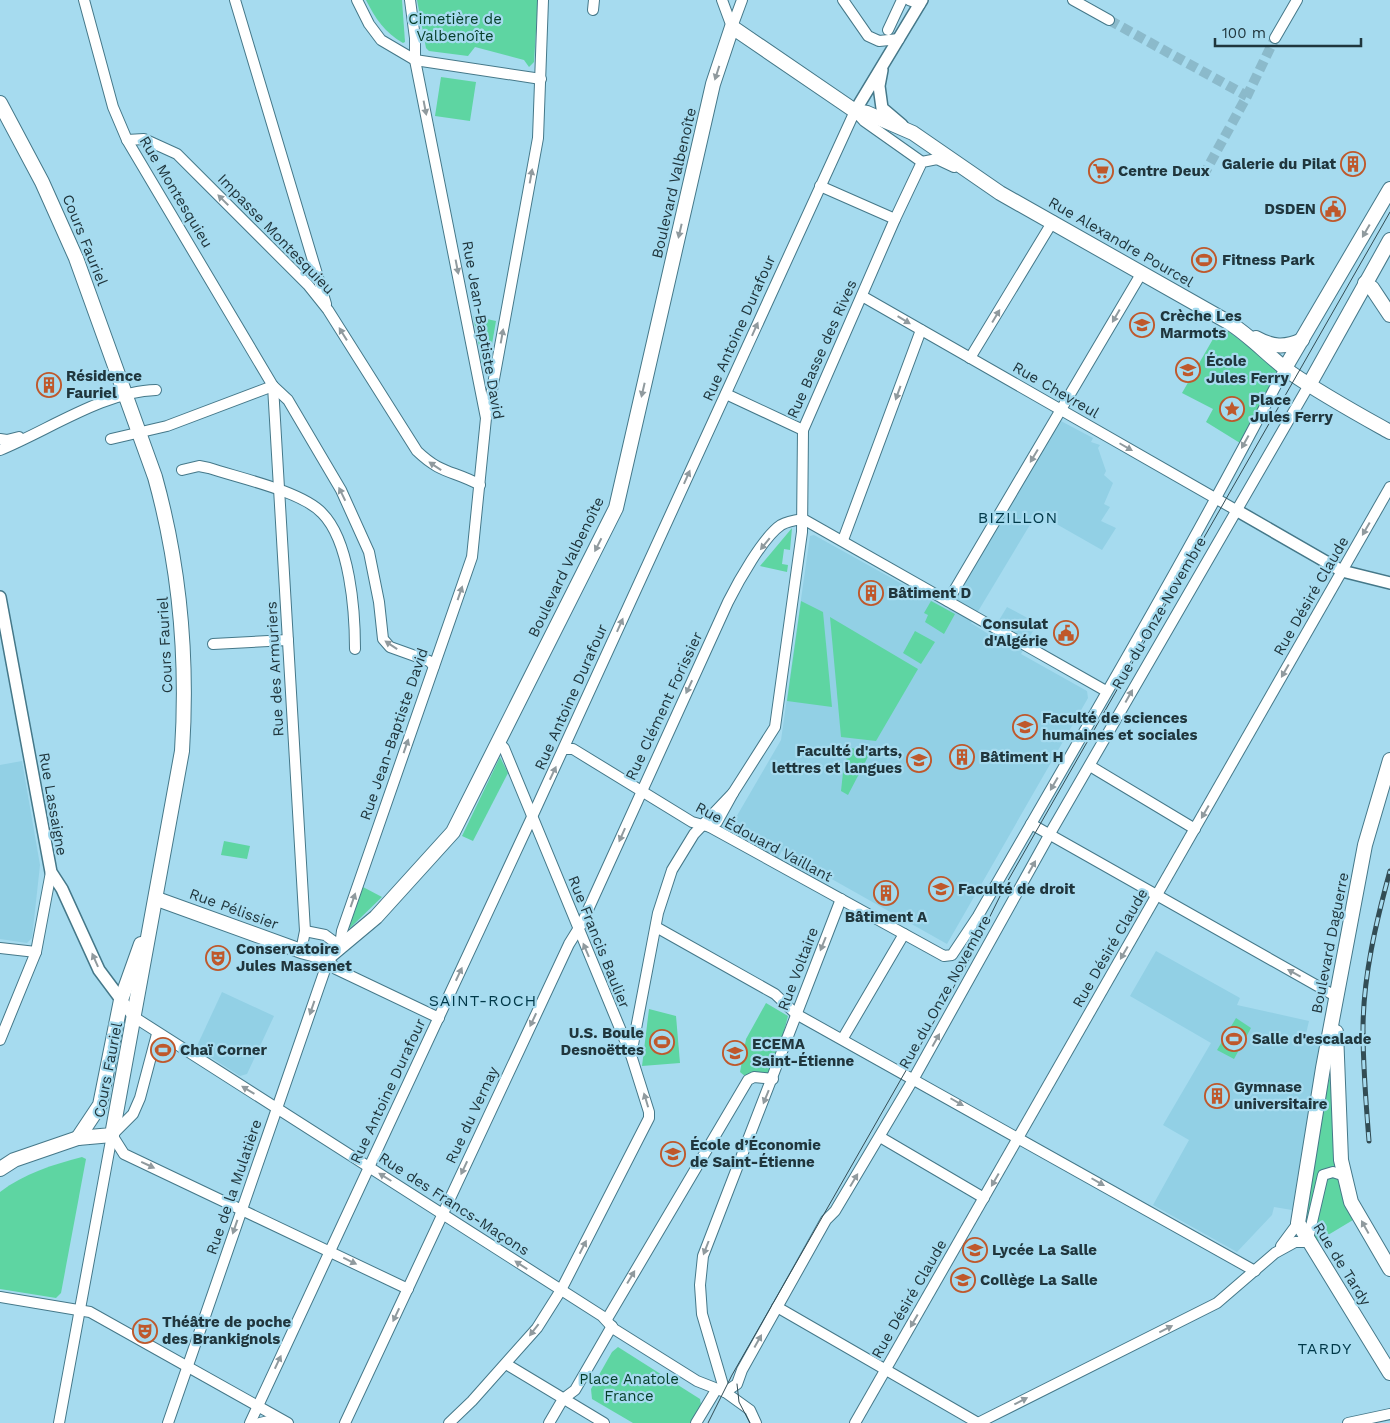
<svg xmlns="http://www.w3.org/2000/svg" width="1390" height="1423" viewBox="0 0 1390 1423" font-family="'Work Sans',sans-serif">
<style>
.built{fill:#92d0e5}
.green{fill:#5ed5a2}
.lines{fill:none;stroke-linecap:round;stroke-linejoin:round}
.minor-tunnel{stroke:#8bbacb;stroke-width:10;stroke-dasharray:10 5;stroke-linecap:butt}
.minor-casing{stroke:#457889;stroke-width:12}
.tertiary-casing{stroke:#457889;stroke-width:14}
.secondary-casing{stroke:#457889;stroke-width:16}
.minor{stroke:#fff;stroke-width:10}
.tertiary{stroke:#fff;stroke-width:11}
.secondary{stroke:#fff;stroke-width:14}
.tram{stroke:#324c54;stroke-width:1}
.rail-casing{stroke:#324c54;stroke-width:5}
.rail{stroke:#a6dbef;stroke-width:3;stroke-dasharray:9;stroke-linecap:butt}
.oneway{fill:#909a9e}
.labels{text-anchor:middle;stroke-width:4.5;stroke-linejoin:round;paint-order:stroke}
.park-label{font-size:15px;fill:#063e29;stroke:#a6dbef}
.poi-label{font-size:15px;font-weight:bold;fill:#20363d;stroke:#a6dbef;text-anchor:start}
.street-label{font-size:15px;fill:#20363d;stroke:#a6dbef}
.neighbourhood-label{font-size:16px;letter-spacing:1px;fill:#003949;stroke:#a6dbef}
</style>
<rect width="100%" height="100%" fill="#a6dbef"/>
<!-- built -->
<g class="built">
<polygon points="1059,420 1093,438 1091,442 1100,445 1098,448 1106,471 1104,475 1113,483 1104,504 1110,507 1101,521 1116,528 1102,550 1037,513 971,623 990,635 1007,607 1037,623 1021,654 1087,691 1088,698 947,944 782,851 778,858 732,831 731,826 781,740 810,536 814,535 949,610"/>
<polygon points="22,761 40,865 32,938 27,943 0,939 0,765"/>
<polygon points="1156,951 1240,998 1237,1005 1309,1021 1305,1038 1320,1041 1292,1210 1274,1207 1272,1215 1237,1252 1153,1205 1189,1140 1163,1125 1211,1043 1130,996"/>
<polygon points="222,992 274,1016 247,1074 240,1076 196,1048"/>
</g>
<!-- green -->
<g class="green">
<path d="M366,0H402L405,42L403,43C385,33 375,18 366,0Z"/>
<polygon points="417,0 538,0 534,62 529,67 524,60 475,47 468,56 429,51 426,48"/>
<polygon points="441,77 476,82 470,121 435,116"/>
<polygon points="473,316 496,321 488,367 483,367"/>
<polygon points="1225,329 1280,370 1240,443 1206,422 1213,409 1182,393 1213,339"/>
<polygon points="792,528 790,550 784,549 782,564 788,565 787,572 760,566"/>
<polygon points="801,601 823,612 832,707 787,701"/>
<polygon points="931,601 955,614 944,634 925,622 928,615 924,613"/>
<polygon points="830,617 918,669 876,741 841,737"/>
<polygon points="915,631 935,642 921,664 903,653"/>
<polygon points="845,748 872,749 848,795 841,791 844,763 847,763"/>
<polygon points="500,757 508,773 473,841 462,836"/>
<polygon points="224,841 250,846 247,859 221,855"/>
<polygon points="363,887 382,897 350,928 348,928"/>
<polygon points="766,1003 788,1016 781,1043 768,1074 756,1072 746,1077 740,1072 746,1039"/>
<polygon points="649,1009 676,1016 680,1063 642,1066"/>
<polygon points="1236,1018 1251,1028 1234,1059 1217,1050"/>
<polygon points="1330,1076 1339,1182 1353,1220 1318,1241 1304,1221 1307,1215 1321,1117"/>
<path d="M82,1157L86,1159L61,1293L56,1298L0,1289V1192C25,1173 52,1165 82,1157Z"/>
<polygon points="618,1347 700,1399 701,1405 690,1423 633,1423 592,1399 591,1389 612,1352"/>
</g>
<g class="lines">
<!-- minor-tunnel -->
<g class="minor-tunnel">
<polyline points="1109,20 1247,96"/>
<polyline points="1203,176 1247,96 1275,38"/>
</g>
<defs>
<g id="minor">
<polyline points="84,0 113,107 127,140 273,386 288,400 341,490 369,552 379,602 383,639 390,647 429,661 434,666"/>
<polyline points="235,0 326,304"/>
<polyline points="357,0 369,24 381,40 415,60 541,79"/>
<polyline points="722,0 732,27"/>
<polyline points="843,0 868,36 879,41 899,39"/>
<polyline points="909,0 920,4"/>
<polyline points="1073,0 1109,20"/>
<polyline points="593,10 594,0"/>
<polyline points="732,27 742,0"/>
<polyline points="888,30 902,0"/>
<polyline points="1275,38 1297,0"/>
<path d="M127,140L144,139L177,154L308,285L328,310L417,451C442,475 453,470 480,485"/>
<polyline points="820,186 895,219"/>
<polyline points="862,296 1236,510"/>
<polyline points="970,358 1053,221"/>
<polyline points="273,386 305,931 301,951"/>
<polyline points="726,394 803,430"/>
<polyline points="488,412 538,138 543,0"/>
<polyline points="0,439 7,440 19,437"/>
<polyline points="111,439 167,426 273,386"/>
<path d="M0,450C47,431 105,391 156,390"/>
<path d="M182,470L199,466L209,468C239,478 301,491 322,513C350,541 355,611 355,649"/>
<polyline points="843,540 921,330"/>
<polyline points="948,601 1141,274"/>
<polyline points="213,644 288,640"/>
<path d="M564,749H573L692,822L710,827L944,956L952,955L978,916C1082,735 1189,554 1285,368"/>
<polyline points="1090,766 1195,829"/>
<polyline points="733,793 775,727 802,532 803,430 895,219 922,162 937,159 954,167"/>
<polyline points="1031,824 1337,997"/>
<polyline points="656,927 775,994 796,1014 1255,1271"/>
<polyline points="305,931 325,935 340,946 342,931 472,557 486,418 415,60 415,38 410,0"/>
<polyline points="0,948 36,952"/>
<polyline points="327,958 336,969 439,1018"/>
<polyline points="134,1017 602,1316 614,1329 697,1381 725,1392 750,1410 756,1423"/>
<polyline points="843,1038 904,934"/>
<polyline points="0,1040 36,952 51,872"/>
<polyline points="631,1055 658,913 672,870 694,834 733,793 717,822 710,827"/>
<polyline points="112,1135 124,1154 408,1289"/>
<polyline points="112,1135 133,1114 140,1098 157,1034"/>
<polyline points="880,1137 984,1198"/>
<polyline points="1308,1239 1323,1175 1333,1172 1345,1176"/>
<polyline points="1281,1246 1298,1223"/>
<polyline points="0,1297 90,1312 288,1423"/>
<polyline points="777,1307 978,1423"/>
<polyline points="607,1319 748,1080 754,1077 773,1079"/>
<polyline points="506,1364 604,1423"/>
<polyline points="725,1392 737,1384 742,1370 826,1220 835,1211 914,1078 1052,830 1309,385"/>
<polyline points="725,1392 702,1314 700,1285 703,1256 841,899"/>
<polyline points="59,1423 112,1135"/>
<polyline points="168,1423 328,961"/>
<polyline points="250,1423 532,817 855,111 864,121 922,162"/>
<polyline points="260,1423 269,1421 281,1422"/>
<path d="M345,1423L569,944L582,923L728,602C738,582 763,537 781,525C788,521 796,520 803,519L1106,691"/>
<polyline points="449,1423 472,1401 537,1328 561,1290 649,1118 649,1112 631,1055 504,748 499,743 496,744"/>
<polyline points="549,1423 563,1399 575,1390 612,1326"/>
<polyline points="696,1423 716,1390"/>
<polyline points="855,1423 1390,487"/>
<polyline points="978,1423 1217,1303 1275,1253 1295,1242 1310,1242"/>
<polyline points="1348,1423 1390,1414"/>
</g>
<g id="tertiary">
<polyline points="882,70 879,86 882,108 902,125"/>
<polyline points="855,111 922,0"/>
<polyline points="1236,510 1342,571 1390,583"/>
<polyline points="0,597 51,872 62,889 99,970 134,1017"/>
</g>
<g id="secondary">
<path d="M0,103L42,182L76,258L155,477C180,567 188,658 182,751L112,1135L78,1138L14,1160L0,1169"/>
<polyline points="1365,283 1372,288 1390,315"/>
<path d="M1256,338C1272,347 1285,348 1302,340"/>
<polyline points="1285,368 1390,189"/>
<polyline points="1309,385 1390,240"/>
<polyline points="1390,760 1365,845 1323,1068 1298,1223 1390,1373"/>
<path d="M157,899L301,951L327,958L376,917L453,832L616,508L713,84L732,27L855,111L867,113L913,133L1000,193L1228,322C1251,336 1269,357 1291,373C1323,395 1356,413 1390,432"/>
<polyline points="1336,1032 1341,1160 1351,1202 1390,1269"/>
<polyline points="78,1138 100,1105 121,1000 141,944"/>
</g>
</defs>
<!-- minor casing -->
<use href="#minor" class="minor-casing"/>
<!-- tertiary casing -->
<use href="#tertiary" class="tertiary-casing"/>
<!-- secondary casing -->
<use href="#secondary" class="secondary-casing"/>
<!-- minor -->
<use href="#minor" class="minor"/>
<!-- tertiary -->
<use href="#tertiary" class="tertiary"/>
<!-- secondary -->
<use href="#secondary" class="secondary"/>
<!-- tram -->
<g class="tram">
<polyline points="737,1384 739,1402 750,1423"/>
<polyline points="708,1423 732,1375 964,969 1006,884 1390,212"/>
</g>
<defs>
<path id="rail" d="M1369,1141C1366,1104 1363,1067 1363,1030C1363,977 1376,922 1390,871"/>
</defs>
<!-- rail casing -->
<use href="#rail" class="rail-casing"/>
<!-- rail -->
<use href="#rail" class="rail"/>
</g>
<!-- one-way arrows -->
<defs><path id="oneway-solid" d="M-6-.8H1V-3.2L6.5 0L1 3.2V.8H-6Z" transform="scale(1.25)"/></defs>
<g class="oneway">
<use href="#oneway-solid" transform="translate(717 73) rotate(108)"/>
<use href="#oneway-solid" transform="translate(425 108) rotate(79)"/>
<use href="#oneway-solid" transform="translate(531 176) rotate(-80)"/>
<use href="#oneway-solid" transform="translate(223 200) rotate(-135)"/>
<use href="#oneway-solid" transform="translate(680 231) rotate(103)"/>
<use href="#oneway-solid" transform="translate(1366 231) rotate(120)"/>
<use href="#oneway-solid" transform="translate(457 267) rotate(79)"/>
<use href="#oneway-solid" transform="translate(996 316) rotate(-59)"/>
<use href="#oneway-solid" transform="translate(1116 316) rotate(120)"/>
<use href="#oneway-solid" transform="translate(904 320) rotate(31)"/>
<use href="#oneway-solid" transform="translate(755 329) rotate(-66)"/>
<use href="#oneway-solid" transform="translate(343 334) rotate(-122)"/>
<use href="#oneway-solid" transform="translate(502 336) rotate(-80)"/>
<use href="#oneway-solid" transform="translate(643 390) rotate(103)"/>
<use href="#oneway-solid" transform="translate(898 393) rotate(110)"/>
<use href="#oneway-solid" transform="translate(1245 442) rotate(119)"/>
<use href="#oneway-solid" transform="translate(1126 447) rotate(30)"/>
<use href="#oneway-solid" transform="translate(1034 456) rotate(121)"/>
<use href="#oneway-solid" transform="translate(435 466) rotate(-146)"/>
<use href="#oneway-solid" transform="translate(687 477) rotate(-66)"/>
<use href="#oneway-solid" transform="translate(342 494) rotate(-116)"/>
<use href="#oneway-solid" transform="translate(1366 529) rotate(120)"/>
<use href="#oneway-solid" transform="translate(765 544) rotate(129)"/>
<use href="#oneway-solid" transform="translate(598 545) rotate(117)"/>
<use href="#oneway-solid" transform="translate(460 593) rotate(-71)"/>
<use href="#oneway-solid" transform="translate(620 625) rotate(-66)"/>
<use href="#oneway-solid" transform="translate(391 645) rotate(-146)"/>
<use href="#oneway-solid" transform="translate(1285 671) rotate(120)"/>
<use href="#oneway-solid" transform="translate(689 687) rotate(115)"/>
<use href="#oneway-solid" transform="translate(1129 696) rotate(-61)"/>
<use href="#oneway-solid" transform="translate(406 746) rotate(-71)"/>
<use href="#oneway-solid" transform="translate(553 773) rotate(-65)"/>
<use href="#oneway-solid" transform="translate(1054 784) rotate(120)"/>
<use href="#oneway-solid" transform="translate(1205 812) rotate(120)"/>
<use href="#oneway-solid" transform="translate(622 835) rotate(114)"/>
<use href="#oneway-solid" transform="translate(1032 867) rotate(-61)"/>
<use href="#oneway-solid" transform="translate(353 900) rotate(-71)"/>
<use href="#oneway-solid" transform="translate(823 944) rotate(112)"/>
<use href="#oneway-solid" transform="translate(586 950) rotate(-113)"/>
<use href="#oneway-solid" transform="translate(1124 953) rotate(120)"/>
<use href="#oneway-solid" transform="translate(95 960) rotate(-114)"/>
<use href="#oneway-solid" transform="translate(1294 973) rotate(-151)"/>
<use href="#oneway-solid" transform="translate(459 974) rotate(-65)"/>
<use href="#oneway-solid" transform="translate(312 1008) rotate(109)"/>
<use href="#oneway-solid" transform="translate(533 1020) rotate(115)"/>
<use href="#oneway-solid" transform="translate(936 1040) rotate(-61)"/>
<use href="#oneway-solid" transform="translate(248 1090) rotate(-149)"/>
<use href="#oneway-solid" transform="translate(766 1097) rotate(112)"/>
<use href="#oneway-solid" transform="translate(646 1100) rotate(-107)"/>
<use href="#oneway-solid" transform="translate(957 1102) rotate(30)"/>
<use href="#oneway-solid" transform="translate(148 1165) rotate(25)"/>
<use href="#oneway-solid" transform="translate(464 1168) rotate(115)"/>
<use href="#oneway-solid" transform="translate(385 1177) rotate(-148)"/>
<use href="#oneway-solid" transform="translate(854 1180) rotate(-59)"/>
<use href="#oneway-solid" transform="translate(995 1180) rotate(120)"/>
<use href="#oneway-solid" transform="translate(1098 1182) rotate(30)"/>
<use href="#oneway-solid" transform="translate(235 1227) rotate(109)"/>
<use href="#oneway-solid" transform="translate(1365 1227) rotate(-119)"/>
<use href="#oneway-solid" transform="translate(583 1247) rotate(-63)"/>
<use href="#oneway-solid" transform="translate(706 1248) rotate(111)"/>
<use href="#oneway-solid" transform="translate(350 1261) rotate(26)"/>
<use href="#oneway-solid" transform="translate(521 1265) rotate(-147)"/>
<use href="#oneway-solid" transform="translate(631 1277) rotate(-59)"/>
<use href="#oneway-solid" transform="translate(396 1315) rotate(115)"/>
<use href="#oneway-solid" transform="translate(914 1321) rotate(120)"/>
<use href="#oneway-solid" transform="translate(1166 1329) rotate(-27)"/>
<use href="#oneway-solid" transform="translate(534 1330) rotate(128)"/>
<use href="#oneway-solid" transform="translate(758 1341) rotate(-61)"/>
<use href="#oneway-solid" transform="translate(278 1362) rotate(-65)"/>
<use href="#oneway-solid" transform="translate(1021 1401) rotate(-27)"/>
</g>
<!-- icons -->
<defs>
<symbol id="building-ring" viewBox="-11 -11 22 22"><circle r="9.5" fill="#a6dbef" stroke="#bf582b" stroke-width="1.5"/><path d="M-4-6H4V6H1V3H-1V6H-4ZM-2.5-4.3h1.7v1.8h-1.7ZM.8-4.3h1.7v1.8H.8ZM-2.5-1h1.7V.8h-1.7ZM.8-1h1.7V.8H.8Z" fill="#bf582b"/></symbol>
<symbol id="supermarket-ring" viewBox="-11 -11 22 22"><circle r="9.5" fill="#a6dbef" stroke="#bf582b" stroke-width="1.5"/><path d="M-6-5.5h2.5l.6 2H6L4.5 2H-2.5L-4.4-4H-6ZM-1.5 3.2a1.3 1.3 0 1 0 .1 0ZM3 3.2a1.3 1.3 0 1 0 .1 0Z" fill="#bf582b"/></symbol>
<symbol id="civic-ring" viewBox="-11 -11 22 22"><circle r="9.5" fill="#a6dbef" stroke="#bf582b" stroke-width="1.5"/><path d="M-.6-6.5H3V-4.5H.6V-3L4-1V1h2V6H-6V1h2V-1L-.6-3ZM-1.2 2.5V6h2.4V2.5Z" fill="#bf582b"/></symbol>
<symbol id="stadium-ring" viewBox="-11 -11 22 22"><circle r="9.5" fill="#a6dbef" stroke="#bf582b" stroke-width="1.5"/><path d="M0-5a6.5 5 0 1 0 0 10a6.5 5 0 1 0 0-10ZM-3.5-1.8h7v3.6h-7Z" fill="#bf582b"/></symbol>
<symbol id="school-ring" viewBox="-11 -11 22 22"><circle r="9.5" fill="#a6dbef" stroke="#bf582b" stroke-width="1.5"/><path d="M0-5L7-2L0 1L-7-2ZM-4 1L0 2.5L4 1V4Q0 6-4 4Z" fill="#bf582b"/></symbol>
<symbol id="sight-ring" viewBox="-11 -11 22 22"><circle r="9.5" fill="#a6dbef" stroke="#bf582b" stroke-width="1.5"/><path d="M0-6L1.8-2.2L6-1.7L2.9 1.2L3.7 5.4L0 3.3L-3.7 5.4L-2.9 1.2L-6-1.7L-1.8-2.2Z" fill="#bf582b"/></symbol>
<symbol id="university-ring" viewBox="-11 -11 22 22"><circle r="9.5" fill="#a6dbef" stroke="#bf582b" stroke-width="1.5"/><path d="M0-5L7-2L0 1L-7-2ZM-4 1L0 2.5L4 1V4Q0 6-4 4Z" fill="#bf582b"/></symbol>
<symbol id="theatre-ring" viewBox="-11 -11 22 22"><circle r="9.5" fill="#a6dbef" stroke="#bf582b" stroke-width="1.5"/><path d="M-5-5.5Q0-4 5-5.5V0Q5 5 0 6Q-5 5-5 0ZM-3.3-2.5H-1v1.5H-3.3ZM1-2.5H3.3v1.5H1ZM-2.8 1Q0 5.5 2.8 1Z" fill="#bf582b"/></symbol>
</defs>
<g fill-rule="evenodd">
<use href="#building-ring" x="1339" y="150" width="28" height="28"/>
<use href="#supermarket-ring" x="1087" y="157" width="28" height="28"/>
<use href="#civic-ring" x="1319" y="195" width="28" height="28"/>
<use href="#stadium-ring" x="1190" y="246" width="28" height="28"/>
<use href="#school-ring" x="1128" y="311" width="28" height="28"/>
<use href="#school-ring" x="1174" y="356" width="28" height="28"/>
<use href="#building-ring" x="35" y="371" width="28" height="28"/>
<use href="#sight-ring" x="1218" y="395" width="28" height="28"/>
<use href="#building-ring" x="857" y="579" width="28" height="28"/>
<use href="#civic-ring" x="1052" y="619" width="28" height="28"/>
<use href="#university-ring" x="1011" y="713" width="28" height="28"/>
<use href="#building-ring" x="948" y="743" width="28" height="28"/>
<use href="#university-ring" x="905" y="746" width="28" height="28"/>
<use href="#university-ring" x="927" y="875" width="28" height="28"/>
<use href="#building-ring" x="872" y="879" width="28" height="28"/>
<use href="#theatre-ring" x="204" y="944" width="28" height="28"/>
<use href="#stadium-ring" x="1220" y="1025" width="28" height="28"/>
<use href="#stadium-ring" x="648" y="1028" width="28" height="28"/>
<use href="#stadium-ring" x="149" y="1036" width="28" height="28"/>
<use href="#university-ring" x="721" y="1039" width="28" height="28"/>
<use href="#building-ring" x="1203" y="1082" width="28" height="28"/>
<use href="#university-ring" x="659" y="1140" width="28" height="28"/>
<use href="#school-ring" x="961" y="1236" width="28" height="28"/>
<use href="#school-ring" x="949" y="1266" width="28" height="28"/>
<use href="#theatre-ring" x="131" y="1317" width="28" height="28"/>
</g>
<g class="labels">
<!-- park labels -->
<g class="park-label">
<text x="455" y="24">Cimetière de<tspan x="455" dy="17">Valbenoîte</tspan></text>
<text x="629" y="1384">Place Anatole<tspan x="629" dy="17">France</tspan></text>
</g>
<!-- poi labels -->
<g class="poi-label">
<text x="1336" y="169" text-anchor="end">Galerie du Pilat</text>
<text x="1118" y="176">Centre Deux</text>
<text x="1316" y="214" text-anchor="end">DSDEN</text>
<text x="1222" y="265">Fitness Park</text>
<text x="1160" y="321">Crèche Les<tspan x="1160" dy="17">Marmots</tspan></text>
<text x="1206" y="366">École<tspan x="1206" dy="17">Jules Ferry</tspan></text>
<text x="66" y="381">Résidence<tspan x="66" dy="17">Fauriel</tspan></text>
<text x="1250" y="405">Place<tspan x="1250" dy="17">Jules Ferry</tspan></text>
<text x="888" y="598">Bâtiment D</text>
<text x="1048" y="629" text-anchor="end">Consulat<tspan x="1048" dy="17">d'Algérie</tspan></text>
<text x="1042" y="723">Faculté de sciences<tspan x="1042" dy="17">humaines et sociales</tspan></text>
<text x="902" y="756" text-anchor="end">Faculté d'arts,<tspan x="902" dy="17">lettres et langues</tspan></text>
<text x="980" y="762">Bâtiment H</text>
<text x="958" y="894">Faculté de droit</text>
<text x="886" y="922" text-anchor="middle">Bâtiment A</text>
<text x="236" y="954">Conservatoire<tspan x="236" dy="17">Jules Massenet</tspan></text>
<text x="644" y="1038" text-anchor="end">U.S. Boule<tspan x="644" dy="17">Desnoëttes</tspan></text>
<text x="1252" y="1044">Salle d'escalade</text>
<text x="752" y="1049">ECEMA<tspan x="752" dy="17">Saint-Étienne</tspan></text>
<text x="180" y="1055">Chaï Corner</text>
<text x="1234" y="1092">Gymnase<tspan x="1234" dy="17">universitaire</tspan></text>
<text x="690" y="1150">École d’Économie<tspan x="690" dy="17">de Saint-Étienne</tspan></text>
<text x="992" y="1255">Lycée La Salle</text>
<text x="980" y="1285">Collège La Salle</text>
<text x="162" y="1327">Théâtre de poche<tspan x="162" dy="17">des Brankignols</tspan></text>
</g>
<!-- street labels -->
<g class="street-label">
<text transform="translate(674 183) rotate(-77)" y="5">Boulevard Valbenoîte</text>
<text transform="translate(176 192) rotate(59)" y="5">Rue Montesquieu</text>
<text transform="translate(276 234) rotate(46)" y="5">Impasse Montesquieu</text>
<text transform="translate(85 240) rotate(68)" y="5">Cours Fauriel</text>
<text transform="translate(1121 242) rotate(30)" y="5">Rue Alexandre Pourcel</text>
<text transform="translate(739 328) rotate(-66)" y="5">Rue Antoine Durafour</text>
<text transform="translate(483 330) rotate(80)" y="5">Rue Jean-Baptiste David</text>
<text transform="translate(822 349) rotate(-66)" y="5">Rue Basse des Rives</text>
<text transform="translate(1056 390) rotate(30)" y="5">Rue Chevreul</text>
<text transform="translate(566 567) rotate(-64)" y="5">Boulevard Valbenoîte</text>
<text transform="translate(1311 596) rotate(-60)" y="5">Rue Désiré Claude</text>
<text transform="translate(1159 613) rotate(-60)" y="5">Rue du Onze Novembre</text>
<text transform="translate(165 645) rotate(-93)" y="5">Cours Fauriel</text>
<text transform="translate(275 669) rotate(-93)" y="5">Rue des Armuriers</text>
<text transform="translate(571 697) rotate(-66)" y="5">Rue Antoine Durafour</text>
<text transform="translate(664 706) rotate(-65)" y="5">Rue Clément Forissier</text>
<text transform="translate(394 734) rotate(-71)" y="5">Rue Jean-Baptiste David</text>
<text transform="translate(53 804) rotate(80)" y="5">Rue Lassaigne</text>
<text transform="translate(764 842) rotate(28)" y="5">Rue Édouard Vaillant</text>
<text transform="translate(234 909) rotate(20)" y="5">Rue Pélissier</text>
<text transform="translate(599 942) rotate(68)" y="5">Rue Francis Baulier</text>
<text transform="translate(1330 943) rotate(-79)" y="5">Boulevard Daguerre</text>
<text transform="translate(1110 948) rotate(-60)" y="5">Rue Désiré Claude</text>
<text transform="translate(798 969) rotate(-69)" y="5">Rue Voltaire</text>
<text transform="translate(945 992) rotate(-61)" y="5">Rue du Onze Novembre</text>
<text transform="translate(108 1070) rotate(-79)" y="5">Cours Fauriel</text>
<text transform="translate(388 1091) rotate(-65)" y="5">Rue Antoine Durafour</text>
<text transform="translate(472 1115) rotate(-65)" y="5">Rue du Vernay</text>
<text transform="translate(234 1187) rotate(-71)" y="5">Rue de la Mulatière</text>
<text transform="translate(454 1204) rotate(33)" y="5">Rue des Francs-Maçons</text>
<text transform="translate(1342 1264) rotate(58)" y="5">Rue de Tardy</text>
<text transform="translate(909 1299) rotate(-60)" y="5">Rue Désiré Claude</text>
</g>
<!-- neighbourhood labels -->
<g class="neighbourhood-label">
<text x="1018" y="523">BIZILLON</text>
<text x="483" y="1006">SAINT-ROCH</text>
<text x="1325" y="1354">TARDY</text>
</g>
</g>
<!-- scale -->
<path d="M1215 38v8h146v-8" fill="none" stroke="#20363d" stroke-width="2.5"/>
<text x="1222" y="38" font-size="15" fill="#20363d" stroke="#a6dbef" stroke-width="4" paint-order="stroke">100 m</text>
</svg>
